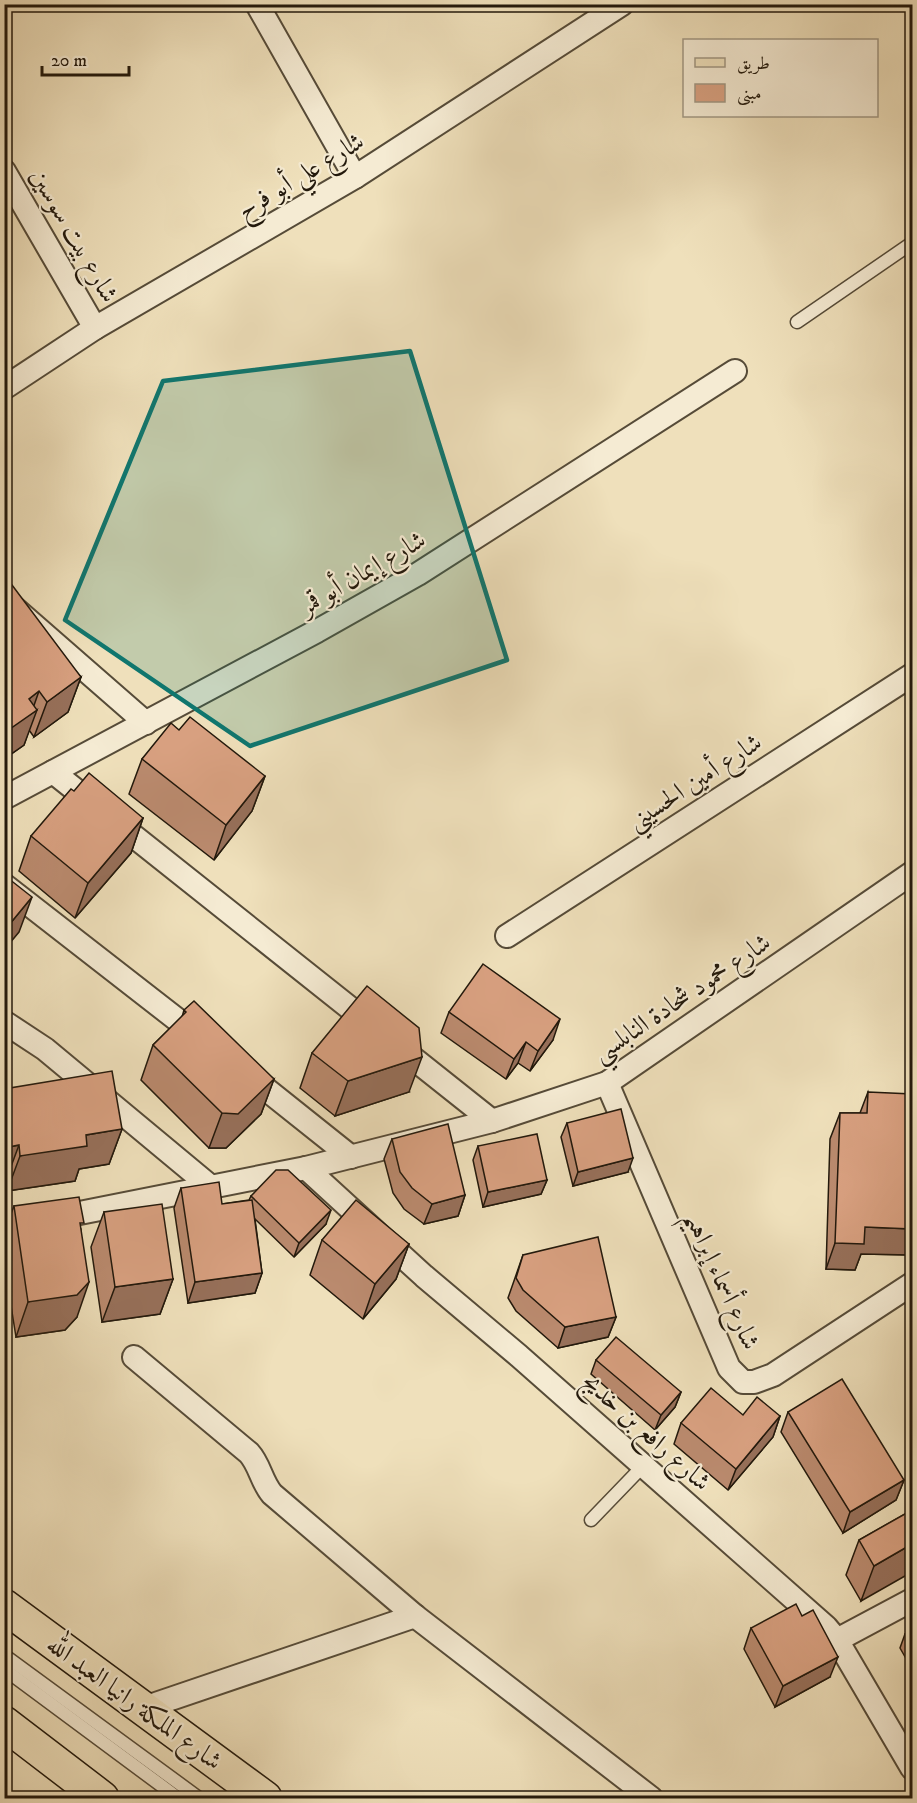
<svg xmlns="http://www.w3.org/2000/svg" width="917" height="1803" viewBox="0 0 917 1803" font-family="'IM FELL DW Pica',Amiri,serif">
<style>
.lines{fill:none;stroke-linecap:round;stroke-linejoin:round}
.service-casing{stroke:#564b38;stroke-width:15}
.minor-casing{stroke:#564b38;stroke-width:26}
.primary-casing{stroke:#23190c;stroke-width:36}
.service{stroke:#f5ebd3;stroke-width:12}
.minor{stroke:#f5ebd3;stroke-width:22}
.primary{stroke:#efe0bb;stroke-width:33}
.wall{fill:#ba8a6e;stroke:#23190c;stroke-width:1.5}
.shaded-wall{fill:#97705a;stroke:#23190c;stroke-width:1.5}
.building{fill:#d8a080;stroke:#23190c;stroke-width:1.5}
.marked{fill:#0f766e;fill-opacity:0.2;stroke:#0f766e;stroke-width:4.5;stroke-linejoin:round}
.labels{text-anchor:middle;stroke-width:4.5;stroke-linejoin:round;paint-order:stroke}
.street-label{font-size:26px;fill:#23190c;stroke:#f5ebd3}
</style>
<rect width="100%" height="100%" fill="#efe0bb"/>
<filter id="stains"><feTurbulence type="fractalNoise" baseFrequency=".00333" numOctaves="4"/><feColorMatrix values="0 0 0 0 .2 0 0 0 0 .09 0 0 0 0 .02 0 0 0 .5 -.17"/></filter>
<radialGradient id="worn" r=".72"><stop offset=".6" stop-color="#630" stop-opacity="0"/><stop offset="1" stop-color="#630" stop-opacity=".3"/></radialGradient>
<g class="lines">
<defs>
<g id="service">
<polyline points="797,322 912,243"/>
<polyline points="591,1520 643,1466"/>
<polyline points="4,1655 199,1798"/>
<polyline points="4,1669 178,1798"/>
</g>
<g id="minor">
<polyline points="257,4 355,177"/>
<polyline points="4,171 95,328"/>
<polyline points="4,388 95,328 355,177 622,4"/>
<polyline points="4,599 146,723"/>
<polyline points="53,772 492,1121"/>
<polyline points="4,798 317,631 418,574 735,371"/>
<polyline points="4,885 202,1039"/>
<polyline points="507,936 912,675"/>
<polyline points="4,1022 45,1049 211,1187"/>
<polyline points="247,1074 351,1157"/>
<polyline points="607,1083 729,1368 743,1382 754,1382 773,1375 912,1284"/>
<polyline points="306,1168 424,1276 519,1356 826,1627 837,1640 912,1768"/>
<polyline points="4,1228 306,1168 492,1121 607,1083 912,873"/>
<path d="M134,1357L249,1453C260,1465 261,1481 272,1494L415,1616L651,1798"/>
<polyline points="837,1640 912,1600"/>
<polyline points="144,1708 415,1616"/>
</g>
<g id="primary">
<polyline points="4,1606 265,1798"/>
<polyline points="4,1723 102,1798"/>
</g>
</defs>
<!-- service casing -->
<use href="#service" class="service-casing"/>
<!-- minor casing -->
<use href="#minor" class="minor-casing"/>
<!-- primary casing -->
<use href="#primary" class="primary-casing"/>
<!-- service -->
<use href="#service" class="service"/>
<!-- minor -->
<use href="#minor" class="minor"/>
<!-- primary -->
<use href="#primary" class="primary"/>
</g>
<!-- wall -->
<g class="wall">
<polygon points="4,590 81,677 68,712 34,737 29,730 24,745 4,759"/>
<polygon points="179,730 265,776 252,811 214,860 129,794 142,759"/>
<polygon points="143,818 131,853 75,918 19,871 31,836"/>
<polygon points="184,1010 274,1079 261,1114 226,1148 209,1148 141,1080 153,1045 182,1017"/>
<polygon points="449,1012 553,1040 530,1071 518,1063 506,1079 441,1033"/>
<polygon points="312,1053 409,1092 335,1116 300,1088"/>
<polygon points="4,1089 122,1129 109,1164 79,1169 75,1181 7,1191 6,1180"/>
<polygon points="868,1092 911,1255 861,1254 855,1270 826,1269 830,1139 840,1113 860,1113"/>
<polygon points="567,1123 628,1172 573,1186 561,1137"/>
<polygon points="392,1139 465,1195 458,1216 424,1224 404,1209 393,1193 384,1159"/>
<polygon points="478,1146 547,1180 541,1194 483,1207 473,1160"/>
<polygon points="181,1188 222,1204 249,1200 251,1196 326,1224 294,1257 255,1219 262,1273 255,1293 188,1303 174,1208"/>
<polygon points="14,1206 81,1229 77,1317 65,1330 16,1337 4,1262 4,1232"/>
<polygon points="104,1212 173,1279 160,1314 102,1322 91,1247"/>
<polygon points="322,1240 409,1244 396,1279 363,1319 310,1275"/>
<polygon points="523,1255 616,1317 608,1337 558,1348 516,1311 508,1298"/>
<polygon points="596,1360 681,1392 675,1407 655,1430 591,1374"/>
<polygon points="788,1412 904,1480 896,1500 843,1533 781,1432"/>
<polygon points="743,1415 780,1416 773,1437 728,1490 674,1444 681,1423"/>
<polygon points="912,1510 861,1601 846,1575 859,1540"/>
<polygon points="751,1628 830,1677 775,1707 744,1649"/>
<polygon points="912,1629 912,1669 900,1648 905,1634"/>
</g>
<!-- shaded-wall -->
<g class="shaded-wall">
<polygon points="81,677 68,712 34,737 47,702"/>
<polygon points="39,691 31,714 37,710 24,745 4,759 4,733 29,699"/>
<polygon points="265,776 252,811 214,860 226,825"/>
<polygon points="143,818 131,853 75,918 88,883"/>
<polygon points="32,897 19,932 4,950 4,931"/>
<polygon points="560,1019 553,1040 530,1071 538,1051"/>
<polygon points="526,1042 518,1063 506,1079 514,1059"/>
<polygon points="422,1057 409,1092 335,1116 348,1081"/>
<polygon points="274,1079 261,1114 226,1148 209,1148 222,1113"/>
<polygon points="122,1129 109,1164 79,1169 75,1181 7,1191 20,1156 86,1135"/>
<polygon points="19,1145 6,1180 4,1180 4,1148"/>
<polygon points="633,1158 628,1172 573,1186 578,1172"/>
<polygon points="547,1180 541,1194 483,1207 488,1192"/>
<polygon points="465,1195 458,1216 424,1224 432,1204"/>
<polygon points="331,1210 326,1224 294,1257 299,1243"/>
<polygon points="865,1227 912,1229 912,1251 911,1255 861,1254 855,1270 826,1269 835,1243"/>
<polygon points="409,1244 396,1279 363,1319 375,1284"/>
<polygon points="262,1273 255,1293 188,1303 195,1282"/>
<polygon points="173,1279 160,1314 102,1322 115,1287"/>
<polygon points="89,1282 77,1317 65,1330 16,1337 28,1302"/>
<polygon points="616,1317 608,1337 558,1348 565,1327"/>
<polygon points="681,1392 675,1407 655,1430 661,1415"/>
<polygon points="780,1416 773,1437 728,1490 736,1469"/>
<polygon points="904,1480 896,1500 843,1533 850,1512"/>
<polygon points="912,1544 912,1572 861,1601 874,1566"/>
<polygon points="838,1657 830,1677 775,1707 783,1686"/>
</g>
<!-- building -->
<g class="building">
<polygon points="12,585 81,677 47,702 39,691 29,699 37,710 4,733 4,590"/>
<polygon points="190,717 265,776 226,825 142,759 171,723 179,730"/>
<polygon points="89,773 143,818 88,883 31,836 71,789 74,791"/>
<polygon points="4,875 32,897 4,931"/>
<polygon points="483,964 560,1019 538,1051 526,1042 514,1059 449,1012"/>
<polygon points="367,986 419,1028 422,1057 348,1081 312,1053"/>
<polygon points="194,1001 274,1079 238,1114 222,1113 153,1045 186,1012 184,1010"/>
<polygon points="112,1071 122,1129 86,1135 87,1146 20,1156 19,1145 4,1148 4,1089"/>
<polygon points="868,1092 912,1094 912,1229 865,1227 864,1244 835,1243 840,1113 867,1113"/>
<polygon points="621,1109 633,1158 578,1172 567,1123"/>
<polygon points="448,1124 465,1195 432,1204 412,1188 400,1172 392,1139"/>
<polygon points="537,1134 547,1180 488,1192 478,1146"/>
<polygon points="276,1170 288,1170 331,1210 299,1243 251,1196"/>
<polygon points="219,1182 222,1204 252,1200 262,1273 195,1282 181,1188"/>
<polygon points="79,1197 84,1223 80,1223 89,1282 77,1295 28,1302 14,1206"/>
<polygon points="356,1200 409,1244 375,1284 322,1240"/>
<polygon points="162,1204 173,1279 115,1287 104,1212"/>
<polygon points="598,1237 616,1317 565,1327 523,1290 516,1278 523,1255"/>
<polygon points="616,1337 681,1392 661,1415 596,1360"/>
<polygon points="842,1379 904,1480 850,1512 788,1412"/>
<polygon points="711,1388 743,1415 757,1397 780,1416 736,1469 681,1423"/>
<polygon points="912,1510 912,1544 874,1566 859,1540"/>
<polygon points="796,1604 802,1616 813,1610 838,1657 783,1686 751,1628"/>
<polygon points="912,1629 912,1647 905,1634"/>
</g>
<!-- marked area -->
<path class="marked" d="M410,351L507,660L250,746L65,620L163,381Z"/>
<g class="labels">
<!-- street labels -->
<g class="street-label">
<text transform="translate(300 175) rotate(-31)" y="9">شارع علي أبو فرح</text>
<text transform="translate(75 235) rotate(60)" y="9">شارع بيت سوسين</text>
<text transform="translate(362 572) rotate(-30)" y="9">شارع إيمان أبو قمر</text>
<text transform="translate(694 781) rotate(-33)" y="9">شارع أمين الحسيني</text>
<text transform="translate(681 997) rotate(-34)" y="9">شارع محمود شحادة النابلسي</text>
<text transform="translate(723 1280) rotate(66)" y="9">شارع أسماء إبراهيم</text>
<text transform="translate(647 1431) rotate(42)" y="9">شارع رافع بن خديج</text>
<text transform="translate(135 1702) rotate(36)" y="9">شارع الملكة رانيا العبد الله</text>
</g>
</g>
<!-- margin -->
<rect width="917" height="1803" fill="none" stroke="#efe0bb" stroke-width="24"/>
<rect x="6" y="6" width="905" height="1791" fill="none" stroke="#23190c" stroke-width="3"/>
<rect x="12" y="12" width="893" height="1779" fill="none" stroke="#23190c" stroke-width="1.5"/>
<!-- legend -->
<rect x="683" y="39" width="195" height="78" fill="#f5ebd3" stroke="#a19783" stroke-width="1.5"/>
<rect x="695" y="58" width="30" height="9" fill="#efe0bb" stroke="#a19783" stroke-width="1.5"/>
<text x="737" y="69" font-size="18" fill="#23190c">طريق</text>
<rect x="695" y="84" width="30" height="18" fill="#d8a080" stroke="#a19783" stroke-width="1.5"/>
<text x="737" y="99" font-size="18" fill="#23190c">مبنى</text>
<!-- scale -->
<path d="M42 66v9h87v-9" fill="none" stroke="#23190c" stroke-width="3"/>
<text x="51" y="66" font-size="18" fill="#23190c" stroke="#f5ebd3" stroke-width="4.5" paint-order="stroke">20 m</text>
<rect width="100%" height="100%" filter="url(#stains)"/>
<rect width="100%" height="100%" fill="url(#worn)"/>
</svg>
